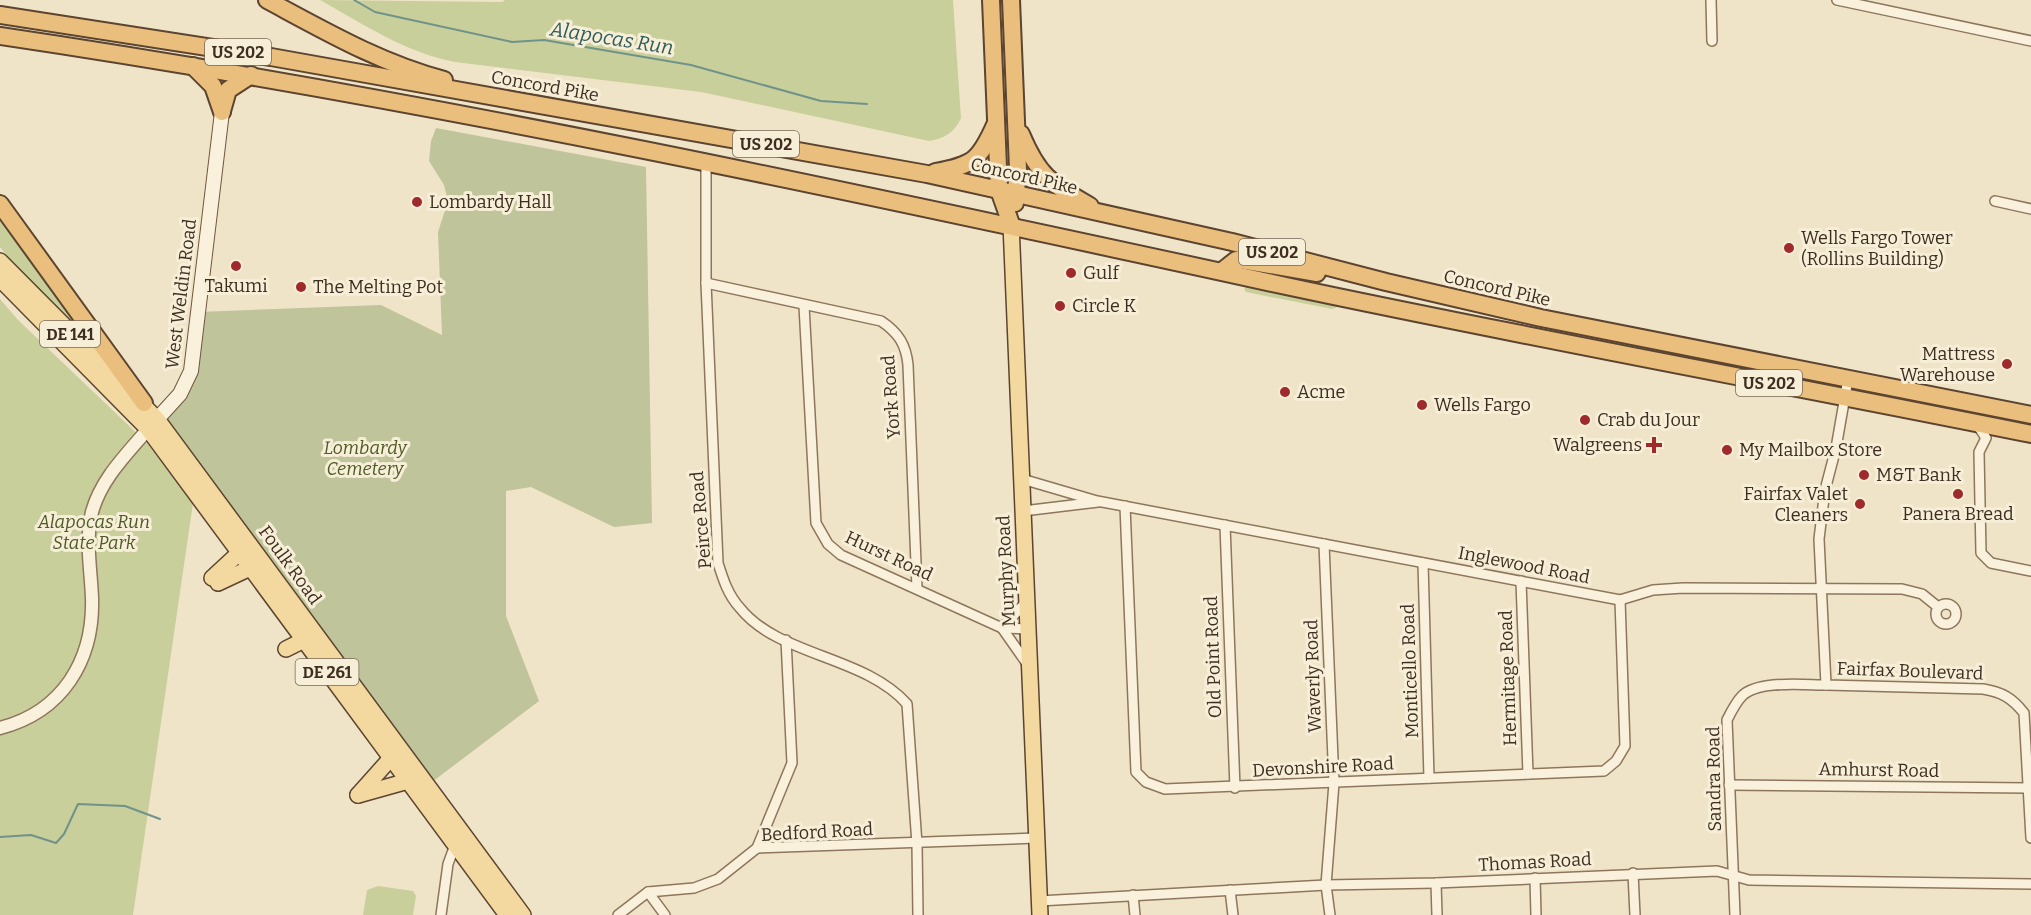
<svg xmlns="http://www.w3.org/2000/svg" width="2031" height="915" viewBox="0 0 2031 915" font-family="Bitter,serif">
<style>
.green{fill:#c9cf9b}
.cemetery{fill:#bfc49a}
.lines{fill:none;stroke-linecap:round;stroke-linejoin:round}
.stream{stroke:#6f938a;stroke-width:2}
.minor-casing{stroke:#8d765c;stroke-width:12}
.tertiary-casing{stroke:#8d765c;stroke-width:15}
.secondary-casing{stroke:#6f573f;stroke-width:16}
.primary-casing{stroke:#5b4430;stroke-width:18}
.trunk-casing{stroke:#5b4430;stroke-width:20}
.minor{stroke:#faf1dc;stroke-width:9}
.tertiary{stroke:#faf1dc;stroke-width:12}
.secondary{stroke:#faf1dc;stroke-width:14}
.primary{stroke:#f3d9a0;stroke-width:15}
.trunk{stroke:#eabe7c;stroke-width:16}
.poi-dot{fill:#9e2a2b;stroke:#f7eed8;stroke-width:2}
.labels{text-anchor:middle;stroke-width:6;stroke-linejoin:round;paint-order:stroke}
.shield{fill:#f7eed8;stroke:#756857;stroke-width:1.5}
.shield-label{font-size:16px;font-weight:bold;fill:#3d2e20}
.street-label{font-size:18px;fill:#3d2e20;stroke:#f7eed8}
.poi-label{font-size:18px;fill:#3d2e20;stroke:#f7eed8;text-anchor:start}
.park-label{font-size:18px;font-style:italic;fill:#4d5a26;stroke:#f7eed8}
.water-label{font-size:20px;font-style:italic;fill:#2f5d5a;stroke:#f7eed8}
</style>
<rect width="100%" height="100%" fill="#f0e4c8"/>
<!-- green -->
<g class="green">
<path d="M320,0L502,2L505,0H953L961,118C955,132 944,139 929,141L701,92L455,62C404,52 365,25 320,0Z"/>
<polygon points="0,215 100,352 17,268 0,247"/>
<polygon points="1247,286 1335,304 1337,307 1332,309 1246,292 1244,289"/>
<polygon points="0,299 18,320 147,443 193,503 133,915 0,915"/>
<polygon points="378,886 413,891 416,896 413,915 363,915 367,890"/>
</g>
<!-- cemetery -->
<polygon class="cemetery" points="436,128 646,167 652,523 614,527 531,487 506,491 506,616 539,701 428,785 157,419 180,394 198,312 381,305 442,335 438,232 448,201 444,185 429,161 431,141"/>
<g class="lines">
<!-- stream -->
<g class="stream">
<polyline points="354,0 375,12 512,42 544,40 691,65 821,101 867,104"/>
<polyline points="0,837 31,835 56,843 64,834 78,804 125,806 160,819"/>
</g>
<defs>
<g id="minor">
<polyline points="1711,0 1712,41"/>
<polyline points="1837,0 2031,41"/>
<path d="M706,163V283L718,563C723,579 728,595 740,608C778,656 865,656 907,704L917,844L918,915"/>
<polyline points="1995,201 2031,209"/>
<path d="M706,283L881,321C899,333 906,345 908,365L917,588"/>
<polyline points="804,306 816,523 828,544 841,555 1002,628 1029,629"/>
<path d="M1848,379L1836,448L1825,490L1819,539L1826,685L1983,689C2002,692 2012,698 2024,713L2031,838"/>
<polyline points="1976,423 1986,438 1979,452 1981,553 1991,563 2031,571"/>
<polyline points="1022,479 1097,501 1620,600 1653,590 1683,588 1902,589 1922,594 1938,607"/>
<polyline points="1125,506 1136,772 1146,782 1165,789 1604,771 1616,761 1625,746 1620,600"/>
<polyline points="1023,511 1098,502"/>
<polyline points="1225,525 1235,788"/>
<polyline points="1324,544 1334,783 1326,885 1330,915"/>
<polyline points="1423,563 1429,778"/>
<polyline points="1521,581 1528,774"/>
<circle cx="1946" cy="614" r="10"/>
<polyline points="1002,628 1028,665"/>
<polyline points="1002,628 1027,601"/>
<polyline points="1729,785 2028,788"/>
<polyline points="757,848 792,763 786,640"/>
<polyline points="1633,873 1635,915"/>
<polyline points="1535,878 1536,915"/>
<polyline points="1436,883 1437,915"/>
<polyline points="1230,890 1233,915"/>
<polyline points="648,892 665,915"/>
<polyline points="1133,895 1135,915"/>
<polyline points="1039,901 1326,885 1436,883 1717,871 1749,880 2031,884"/>
<polyline points="441,915 448,864 455,845"/>
<polyline points="618,915 648,892 694,888 718,879 757,848 1037,838"/>
<path d="M1735,915L1727,720C1731,712 1736,702 1742,696C1758,680 1804,685 1826,685"/>
</g>
<path id="tertiary" d="M0,728C62,712 94,661 92,598C91,570 85,541 92,512C101,479 126,455 148,429"/>
<polyline id="secondary" points="150,427 180,394 191,371 222,112"/>
<g id="primary">
<polyline points="1011,224 1040,915"/>
<polyline points="0,261 157,419 523,915"/>
<polyline points="0,279 148,429 507,915"/>
<polyline points="212,578 239,553"/>
<polyline points="218,583 250,568"/>
<polyline points="286,649 304,640"/>
<polyline points="358,795 408,781"/>
<polyline points="358,795 391,758"/>
</g>
<g id="trunk">
<path d="M267,0C325,31 380,63 444,80"/>
<polyline points="991,0 999,190 1011,224"/>
<polyline points="1011,0 1018,169 1015,203"/>
<polyline points="0,15 271,57 927,174 1232,242 1386,282 1541,318 2031,415"/>
<path d="M0,36C432,100 859,193 1286,286C1534,339 1783,384 2031,434"/>
<polyline points="193,66 213,86 222,112"/>
<polyline points="222,111 228,90 251,75"/>
<path d="M1021,134C1039,177 1051,183 1090,206"/>
<path d="M935,172C973,165 979,161 995,125"/>
<polyline points="0,204 144,403"/>
<polyline points="1222,271 1236,260 1241,260 1317,273"/>
</g>
</defs>
<!-- minor casing -->
<use href="#minor" class="minor-casing"/>
<!-- tertiary casing -->
<use href="#tertiary" class="tertiary-casing"/>
<!-- secondary casing -->
<use href="#secondary" class="secondary-casing"/>
<!-- primary casing -->
<use href="#primary" class="primary-casing"/>
<!-- trunk casing -->
<use href="#trunk" class="trunk-casing"/>
<!-- minor -->
<use href="#minor" class="minor"/>
<!-- tertiary -->
<use href="#tertiary" class="tertiary"/>
<!-- secondary -->
<use href="#secondary" class="secondary"/>
<!-- primary -->
<use href="#primary" class="primary"/>
<!-- trunk -->
<use href="#trunk" class="trunk"/>
</g>
<!-- markers -->
<g class="poi-dot">
<circle cx="417" cy="202" r="6"/>
<circle cx="1789" cy="248" r="6"/>
<circle cx="236" cy="266" r="6"/>
<circle cx="1071" cy="273" r="6"/>
<circle cx="301" cy="287" r="6"/>
<circle cx="1060" cy="306" r="6"/>
<circle cx="2007" cy="364" r="6"/>
<circle cx="1285" cy="392" r="6"/>
<circle cx="1422" cy="405" r="6"/>
<circle cx="1585" cy="420" r="6"/>
<path d="M1651 436h6v6h6v6h-6v6h-6v-6h-6v-6h6z"/>
<circle cx="1727" cy="450" r="6"/>
<circle cx="1864" cy="475" r="6"/>
<circle cx="1958" cy="494" r="6"/>
<circle cx="1860" cy="504" r="6"/>
</g>
<g class="labels">
<!-- shield labels -->
<g class="shield">
<rect x="205" y="39" width="66" height="26" rx="4.5"/>
<rect x="733" y="131" width="66" height="26" rx="4.5"/>
<rect x="1239" y="239" width="66" height="26" rx="4.5"/>
<rect x="40" y="321" width="60" height="26" rx="4.5"/>
<rect x="1736" y="370" width="66" height="26" rx="4.5"/>
<rect x="295.5" y="659" width="63" height="26" rx="4.5"/>
</g>
<g class="shield-label">
<text x="238" y="58">US 202</text>
<text x="766" y="150">US 202</text>
<text x="1272" y="258">US 202</text>
<text x="70" y="340">DE 141</text>
<text x="1769" y="389">US 202</text>
<text x="327" y="678">DE 261</text>
</g>
<!-- street labels -->
<g class="street-label">
<text transform="translate(545 86) rotate(10)" y="6">Concord Pike</text>
<text transform="translate(1024 176) rotate(13)" y="6">Concord Pike</text>
<text transform="translate(1497 288) rotate(13)" y="6">Concord Pike</text>
<text transform="translate(181 294) rotate(-83)" y="6">West Weldin Road</text>
<text transform="translate(891 397) rotate(-94)" y="6">York Road</text>
<text transform="translate(701 520) rotate(-95)" y="6">Peirce Road</text>
<text transform="translate(889 556) rotate(25)" y="6">Hurst Road</text>
<text transform="translate(290 565) rotate(54)" y="6">Foulk Road</text>
<text transform="translate(1524 565) rotate(11)" y="6">Inglewood Road</text>
<text transform="translate(1006 571) rotate(-93)" y="6">Murphy Road</text>
<text transform="translate(1213 657) rotate(-92)" y="6">Old Point Road</text>
<text transform="translate(1410 671) rotate(-92)" y="6">Monticello Road</text>
<text transform="translate(1910 671) rotate(2)" y="6">Fairfax Boulevard</text>
<text transform="translate(1313 676) rotate(-92)" y="6">Waverly Road</text>
<text transform="translate(1508 678) rotate(-92)" y="6">Hermitage Road</text>
<text transform="translate(1323 767) rotate(-3)" y="6">Devonshire Road</text>
<text transform="translate(1879 770) rotate(1)" y="6">Amhurst Road</text>
<text transform="translate(1714 779) rotate(-91)" y="6">Sandra Road</text>
<text transform="translate(817 832) rotate(-3)" y="6">Bedford Road</text>
<text transform="translate(1535 862) rotate(-3)" y="6">Thomas Road</text>
</g>
<!-- poi labels -->
<g class="poi-label">
<text x="429" y="208">Lombardy Hall</text>
<text x="1801" y="244">Wells Fargo Tower<tspan x="1801" dy="21">(Rollins Building)</tspan></text>
<text x="1083" y="279">Gulf</text>
<text x="236" y="292" text-anchor="middle">Takumi</text>
<text x="313" y="293">The Melting Pot</text>
<text x="1072" y="312">Circle K</text>
<text x="1995" y="360" text-anchor="end">Mattress<tspan x="1995" dy="21">Warehouse</tspan></text>
<text x="1297" y="398">Acme</text>
<text x="1434" y="411">Wells Fargo</text>
<text x="1597" y="426">Crab du Jour</text>
<text x="1642" y="451" text-anchor="end">Walgreens</text>
<text x="1739" y="456">My Mailbox Store</text>
<text x="1876" y="481">M&amp;T Bank</text>
<text x="1848" y="500" text-anchor="end">Fairfax Valet<tspan x="1848" dy="21">Cleaners</tspan></text>
<text x="1958" y="520" text-anchor="middle">Panera Bread</text>
</g>
<!-- park labels -->
<g class="park-label">
<text x="365" y="454">Lombardy<tspan x="365" dy="21">Cemetery</tspan></text>
<text x="94" y="528">Alapocas Run<tspan x="94" dy="21">State Park</tspan></text>
</g>
<!-- water labels -->
<g class="water-label">
<text transform="translate(612 38) rotate(9)" y="7">Alapocas Run</text>
</g>
</g>
</svg>
